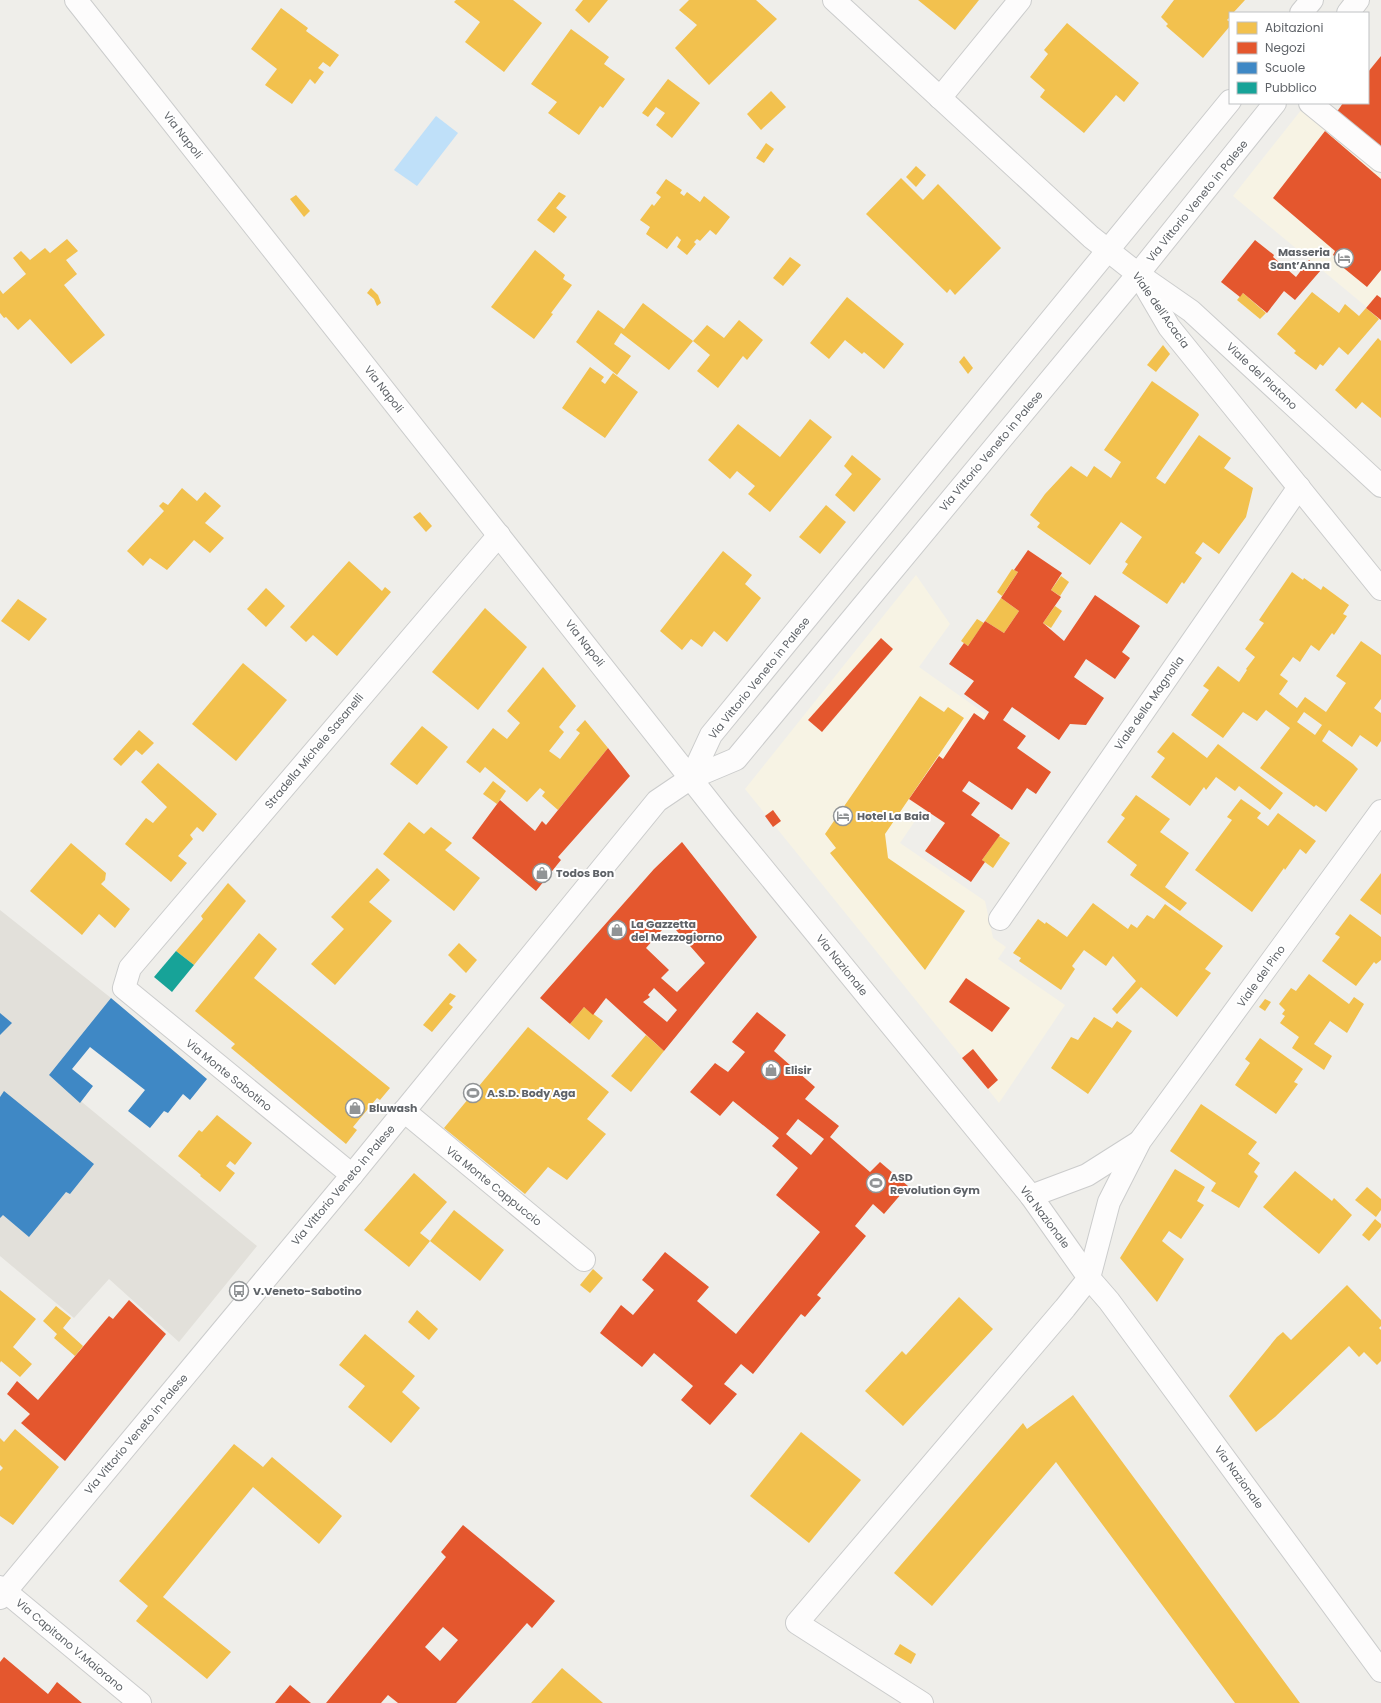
<svg xmlns="http://www.w3.org/2000/svg" width="1381" height="1703" viewBox="0 0 1381 1703" font-family="Poppins,sans-serif">
<style>
.commercial{fill:#f7f3e4}
.education{fill:#e2e0da}
.water{fill:#bfe0f9}
.homes{fill:#f2c14e;fill-rule:evenodd}
.shops{fill:#e4572e;fill-rule:evenodd}
.schools{fill:#3f88c5}
.public{fill:#17a398}
.lines{fill:none;stroke-linecap:round;stroke-linejoin:round}
.minor-casing{stroke:#cbcccc;stroke-width:24}
.minor{stroke:#fdfcfc;stroke-width:22}
.labels{text-anchor:middle;stroke-width:4;stroke-linejoin:round;paint-order:stroke}
.street-label{font-size:11px;fill:#5f6368;stroke:#fff}
.poi-label{font-size:11px;font-weight:bold;fill:#5f6368;stroke:#fff;text-anchor:start}
</style>
<rect width="100%" height="100%" fill="#efeeea"/>
<!-- commercial -->
<g class="commercial">
<polygon points="1302,109 1381,175 1381,319 1233,196"/>
<polygon points="916,575 950,624 919,667 987,715 900,843 985,901 993,938 1006,947 998,959 1065,1005 999,1103 745,789"/>
</g>
<!-- education -->
<polygon class="education" points="0,910 111,998 49,1075 257,1246 179,1342 109,1279 74,1318 0,1256"/>
<!-- water -->
<polygon class="water" points="436,116 458,133 417,186 394,170"/>
<!-- homes -->
<g class="homes">
<polygon points="456,0 513,0 542,23 504,72 465,42 480,22 454,2"/>
<polygon points="583,0 608,0 589,23 575,10"/>
<polygon points="689,0 756,0 777,19 709,85 675,48 697,25 679,10"/>
<polygon points="918,0 979,0 955,30"/>
<polygon points="1174,0 1245,0 1233,13 1230,13 1230,17 1227,20 1230,22 1230,26 1203,58 1166,26 1168,24 1161,17"/>
<polygon points="281,8 308,28 306,31 339,55 330,67 323,62 318,68 324,72 315,84 310,79 292,104 265,85 277,69 251,49"/>
<polygon points="1067,23 1139,83 1124,102 1116,95 1084,133 1040,97 1045,90 1030,77 1048,54 1044,50"/>
<polygon points="571,29 609,57 604,64 625,79 603,108 600,106 579,135 548,113 557,102 531,84"/>
<polygon points="668,79 700,103 672,138 656,125 665,113 656,107 648,117 642,113"/>
<polygon points="771,91 786,107 761,130 747,114"/>
<polygon points="766,143 774,149 764,163 756,158"/>
<polygon points="916,166 926,175 916,187 906,177"/>
<polygon points="901,178 923,200 938,184 1001,248 955,295 950,289 947,293 866,214"/>
<polygon points="666,179 682,190 680,193 684,196 687,192 700,202 704,196 730,217 716,235 710,230 700,241 697,239 694,242 696,244 687,255 677,247 681,240 677,236 667,249 646,234 650,227 640,220 652,204 654,206 661,197 656,193"/>
<polygon points="559,192 566,196 556,208 567,217 554,233 537,220"/>
<polygon points="296,195 310,211 304,217 290,199"/>
<polygon points="67,239 78,251 66,260 77,274 64,285 105,335 71,364 30,319 18,330 6,317 4,318 0,313 0,290 3,294 26,274 13,258 21,251 30,260 45,248 50,253"/>
<polygon points="535,250 565,275 563,279 572,285 551,313 553,314 534,339 491,307"/>
<polygon points="790,257 801,265 783,286 773,278"/>
<polygon points="371,288 378,295 381,303 377,306 374,299 367,293"/>
<polygon points="1312,292 1339,313 1345,304 1359,316 1366,308 1379,319 1348,355 1339,347 1323,366 1320,364 1316,370 1294,353 1296,351 1277,334"/>
<polygon points="1243,293 1266,313 1260,319 1237,300"/>
<polygon points="847,297 904,344 884,369 864,352 862,354 845,340 829,359 810,343"/>
<polygon points="643,303 693,341 669,370 621,333 614,344 631,356 617,375 576,342 598,310 624,329"/>
<polygon points="739,320 763,340 747,360 743,356 718,388 697,371 710,355 693,341 707,325 724,338"/>
<polygon points="1378,338 1381,341 1381,418 1362,402 1356,409 1335,390"/>
<polygon points="1163,345 1170,354 1156,372 1147,365"/>
<polygon points="964,356 973,368 968,374 959,362"/>
<polygon points="590,367 604,377 601,381 605,384 613,373 638,392 605,438 562,408"/>
<polygon points="1152,381 1198,413 1199,415 1156,478 1165,484 1199,435 1231,458 1224,468 1253,488 1246,517 1219,554 1203,542 1195,553 1202,558 1184,584 1182,582 1167,604 1122,573 1128,564 1125,562 1142,537 1121,522 1090,565 1037,527 1040,523 1030,515 1045,494 1071,466 1087,477 1094,466 1111,478 1121,462 1104,450"/>
<polygon points="810,419 832,437 770,512 748,494 755,486 737,471 730,479 708,460 738,424 780,457"/>
<polygon points="852,455 881,479 854,512 835,495 852,474 844,466"/>
<polygon points="182,488 197,501 205,492 221,506 205,523 224,538 210,553 194,540 167,570 150,558 143,566 127,551 164,511 159,506 163,502 168,505"/>
<polygon points="826,505 846,522 820,554 799,537"/>
<polygon points="420,512 432,526 426,532 413,517"/>
<polygon points="723,551 752,575 745,584 761,598 727,642 714,631 702,647 691,639 682,650 660,631"/>
<polygon points="349,561 382,591 385,587 391,592 337,656 313,635 306,642 290,627"/>
<polygon points="1012,569 1018,572 1002,596 997,592"/>
<path d="M1292,572L1303,580L1304,578L1321,590L1323,586L1349,605L1343,614L1347,616L1334,635L1332,633L1319,651L1311,645L1300,662L1293,657L1280,675L1288,681L1279,694L1297,708L1305,697L1326,712L1346,683L1336,676L1361,641L1381,655V699L1374,708L1381,713V741L1377,747L1360,735L1352,747L1329,730L1322,741L1353,764L1358,769L1326,812L1316,805L1314,807L1260,768L1290,728L1266,710L1257,721L1243,712L1223,738L1191,715L1209,690L1203,686L1218,666L1239,682L1247,670L1246,669L1255,657L1245,649L1264,623L1259,620ZM1304,712L1322,725L1315,735L1297,722Z"/>
<polygon points="1061,576 1069,582 1060,596 1051,590"/>
<polygon points="266,588 285,606 266,627 247,609"/>
<polygon points="1001,598 1019,611 1004,633 985,621"/>
<polygon points="18,599 47,619 29,641 1,621"/>
<polygon points="1055,606 1062,611 1051,628 1043,623"/>
<polygon points="485,608 527,647 478,710 432,672"/>
<polygon points="977,619 984,623 968,646 961,641"/>
<polygon points="243,663 287,700 236,761 192,724"/>
<polygon points="543,667 576,706 559,727 564,732 549,751 560,759 580,733 576,730 585,720 608,748 558,810 542,796 545,792 540,788 527,802 485,767 480,773 466,762 493,728 507,739 520,723 507,711"/>
<polygon points="920,696 944,712 948,707 964,718 885,834 888,858 965,911 925,970 830,853 836,848 825,834"/>
<polygon points="422,726 448,747 417,785 390,764"/>
<polygon points="139,730 154,743 142,755 136,750 121,766 113,759"/>
<polygon points="1173,732 1207,758 1218,744 1283,793 1270,810 1239,786 1235,791 1216,777 1206,790 1204,787 1190,806 1151,777 1165,758 1157,752"/>
<polygon points="158,763 217,814 203,832 197,827 190,835 193,839 178,856 187,863 171,882 125,844 146,818 153,823 167,807 141,782"/>
<polygon points="493,781 506,791 497,804 483,794"/>
<polygon points="1136,795 1170,819 1160,832 1189,853 1165,887 1187,903 1180,911 1130,875 1137,865 1107,842 1125,818 1121,815"/>
<polygon points="1241,799 1261,813 1257,818 1268,826 1278,813 1316,841 1306,854 1300,849 1285,870 1284,868 1252,912 1195,870 1232,820 1227,817"/>
<polygon points="409,822 424,834 431,827 452,843 445,850 480,878 454,911 383,854"/>
<polygon points="999,836 1010,843 993,868 982,860"/>
<polygon points="71,843 106,873 105,880 101,884 130,909 115,928 99,914 82,935 30,891"/>
<polygon points="377,868 390,880 369,902 392,921 335,985 311,964 344,929 331,917"/>
<polygon points="1381,873 1381,915 1360,900"/>
<polygon points="228,883 246,901 194,965 176,951 203,919 201,916"/>
<polygon points="1093,903 1128,929 1131,924 1137,928 1147,915 1154,919 1165,904 1223,946 1205,969 1211,973 1177,1017 1141,987 1117,1014 1112,1009 1136,981 1113,956 1106,966 1084,950 1072,966 1075,969 1061,990 1019,961 1021,958 1013,953 1038,919 1045,924 1046,922 1067,937"/>
<polygon points="1350,914 1381,937 1381,960 1376,964 1374,962 1356,986 1322,961 1340,937 1335,934"/>
<polygon points="259,933 277,949 254,978 390,1088 380,1100 377,1098 353,1127 357,1130 346,1144 231,1048 235,1044 195,1011"/>
<polygon points="459,943 477,960 466,973 448,955"/>
<polygon points="1309,974 1349,1004 1354,997 1364,1004 1347,1033 1330,1021 1314,1044 1332,1056 1324,1070 1292,1048 1299,1037 1280,1023 1285,1016 1282,1014 1285,1010 1279,1004 1291,988 1296,991"/>
<polygon points="450,993 456,996 449,1004 453,1007 432,1032 423,1025"/>
<polygon points="1265,999 1271,1002 1265,1011 1259,1007"/>
<polygon points="584,1007 603,1021 589,1040 570,1024"/>
<polygon points="1094,1017 1112,1028 1117,1021 1132,1031 1088,1094 1051,1068 1071,1037 1078,1040"/>
<polygon points="528,1027 609,1092 587,1119 606,1134 567,1180 548,1167 525,1194 444,1128"/>
<polygon points="646,1035 664,1051 631,1092 611,1076"/>
<polygon points="1260,1038 1303,1069 1294,1082 1298,1084 1276,1114 1235,1085 1250,1063 1245,1059"/>
<polygon points="1201,1104 1257,1142 1248,1154 1260,1163 1254,1172 1258,1176 1239,1208 1211,1191 1216,1183 1170,1151"/>
<polygon points="217,1115 252,1143 235,1165 230,1161 226,1166 235,1173 220,1192 200,1176 201,1175 178,1156 199,1130 202,1132"/>
<polygon points="1175,1169 1205,1187 1197,1201 1204,1205 1181,1239 1169,1231 1162,1241 1184,1259 1157,1302 1120,1258"/>
<polygon points="1295,1171 1332,1201 1334,1198 1352,1215 1319,1254 1263,1207"/>
<polygon points="414,1173 447,1202 420,1233 430,1241 409,1267 364,1230"/>
<polygon points="1367,1187 1381,1199 1381,1210 1376,1217 1355,1200"/>
<polygon points="454,1210 504,1250 480,1281 430,1241"/>
<polygon points="1375,1219 1381,1224 1381,1227 1369,1241 1362,1235"/>
<polygon points="593,1269 603,1278 590,1293 580,1285"/>
<polygon points="1347,1285 1381,1320 1381,1326 1379,1328 1381,1330 1381,1361 1377,1365 1364,1352 1359,1357 1349,1346 1275,1417 1256,1432 1229,1396 1277,1337 1283,1332 1291,1340"/>
<polygon points="0,1290 36,1319 13,1347 32,1364 20,1377 1,1361 0,1363"/>
<polygon points="959,1297 993,1329 903,1426 865,1391 902,1351 906,1355"/>
<polygon points="56,1306 71,1318 63,1328 83,1346 75,1356 54,1338 57,1334 43,1321"/>
<polygon points="417,1310 438,1329 429,1340 408,1322"/>
<polygon points="365,1334 415,1376 402,1392 420,1408 391,1443 348,1407 365,1386 339,1365"/>
<polygon points="1073,1395 1300,1703 1235,1703 1056,1462 932,1606 894,1573 1023,1423 1027,1429"/>
<polygon points="15,1429 59,1467 13,1525 0,1516 0,1471 3,1468 0,1465 0,1438 4,1442"/>
<polygon points="801,1432 861,1480 809,1543 750,1496"/>
<polygon points="234,1444 263,1467 272,1457 342,1516 319,1544 253,1487 163,1597 231,1652 207,1679 136,1621 148,1606 119,1581"/>
<polygon points="900,1644 916,1654 911,1664 894,1654"/>
<polygon points="562,1668 603,1703 531,1703"/>
</g>
<!-- shops -->
<g class="shops">
<polygon points="1381,56 1381,150 1336,113 1343,103 1368,103 1368,72"/>
<polygon points="1325,131 1381,179 1381,270 1367,287 1340,265 1342,262 1333,255 1335,251 1273,198"/>
<polygon points="1255,240 1274,255 1273,257 1296,277 1309,260 1321,270 1295,300 1284,291 1267,313 1243,293 1240,297 1221,282"/>
<polygon points="1377,295 1381,298 1381,320 1366,308"/>
<polygon points="1028,550 1062,573 1051,590 1061,597 1043,623 1064,641 1095,595 1140,626 1122,652 1130,658 1115,679 1086,659 1074,677 1104,698 1086,725 1070,724 1059,740 1012,707 1003,720 1026,736 1017,748 1051,772 1036,794 1027,788 1012,810 969,781 962,791 980,803 971,815 1000,835 982,860 985,862 971,882 925,851 945,823 909,799 939,756 943,759 974,713 984,720 989,712 964,694 974,681 949,664 964,643 968,646 985,621 1004,633 1019,611 1001,598 1018,572 1014,570"/>
<polygon points="881,638 893,649 822,732 808,720"/>
<polygon points="608,748 630,776 558,857 561,860 536,891 472,838 500,800 535,831 542,821 546,825"/>
<polygon points="773,810 781,821 773,827 765,816"/>
<path d="M682,842L757,937L664,1051L606,998L593,1015L584,1007L570,1024L540,998L654,869ZM669,922L705,963L677,992L661,978L669,970L646,948ZM654,988L677,1010L667,1022L643,1002L650,997L648,995Z"/>
<polygon points="966,978 1010,1008 992,1032 949,1002"/>
<path d="M757,1012L786,1035L774,1051L815,1087L805,1099L839,1126L830,1137L870,1172L880,1162L908,1186L884,1214L873,1204L855,1226L866,1236L817,1295L821,1298L805,1317L801,1314L753,1374L741,1364L724,1384L737,1394L710,1425L681,1400L693,1386L654,1353L642,1367L600,1333L621,1305L633,1315L654,1290L642,1280L665,1252L709,1287L697,1301L736,1334L820,1232L776,1195L798,1168L772,1146L779,1138L733,1101L720,1116L690,1092L715,1063L728,1072L745,1052L732,1042ZM798,1119L824,1139L811,1155L786,1134Z"/>
<polygon points="973,1049 998,1080 988,1089 962,1058"/>
<polygon points="129,1300 166,1334 65,1461 21,1423 30,1414 7,1394 17,1381 38,1400 109,1316 113,1319"/>
<path d="M463,1525L555,1601L532,1628L527,1623L456,1703H398L388,1695L381,1703H326L446,1557L441,1552ZM443,1627L458,1640L440,1661L425,1647Z"/>
<polygon points="4,1657 48,1694 57,1682 82,1703 0,1703 0,1662"/>
<polygon points="290,1685 311,1703 275,1703"/>
</g>
<!-- schools -->
<g class="schools">
<polygon points="111,998 207,1079 190,1100 183,1094 168,1113 164,1111 150,1128 128,1111 145,1090 90,1047 72,1069 93,1086 80,1103 49,1075"/>
<polygon points="0,1013 12,1023 0,1035"/>
<polygon points="4,1091 94,1164 70,1194 66,1192 29,1237 3,1215 0,1218 0,1097"/>
</g>
<!-- public -->
<polygon class="public" points="176,951 194,965 172,992 154,977"/>
<g class="lines">
<defs>
<g id="minor">
<polyline points="76,0 725,822 1031,1196 1089,1278 1109,1301 1381,1671"/>
<polyline points="834,0 1091,237 1138,274 1169,327 1381,589"/>
<polyline points="1301,13 1312,0"/>
<polyline points="1348,13 1358,0"/>
<polyline points="940,98 1020,0"/>
<polyline points="1310,103 1381,161"/>
<polyline points="1145,279 1191,311 1381,486"/>
<polyline points="691,778 711,735 1230,101"/>
<polyline points="1000,919 1299,487"/>
<polyline points="404,1111 584,1260"/>
<polyline points="352,1175 124,988 130,968 499,535"/>
<polyline points="1031,1196 1087,1175 1139,1142"/>
<polyline points="0,1587 140,1703"/>
<polyline points="0,1598 352,1175 657,801 691,778 736,759 1138,274 1275,103"/>
<polyline points="922,1703 797,1623 1065,1308 1089,1278 1109,1202 1140,1141 1381,811"/>
</g>
</defs>
<!-- minor casing -->
<use href="#minor" class="minor-casing"/>
<!-- minor -->
<use href="#minor" class="minor"/>
</g>
<!-- icons -->
<defs>
<symbol id="hotel-ring" viewBox="-11 -11 22 22"><circle r="9.5" fill="#fff" stroke="#919496" stroke-width="1.5"/><path d="M-6-4.5h1.5V1H6V5H4.5V3h-9V5H-6ZM-4 0a1.8 1.8 0 1 1 3.6 0ZM.5 0V-2.5h3Q6-2.5 6 0Z" fill="#919496"/></symbol>
<symbol id="shop-ring" viewBox="-11 -11 22 22"><circle r="9.5" fill="#fff" stroke="#919496" stroke-width="1.5"/><path d="M-5-2.5h2.3a2.7 3.5 0 0 1 5.4 0H5L5.5 6h-11ZM-1.5-2.5h3a1.5 2.3 0 0 0-3 0Z" fill="#919496"/></symbol>
<symbol id="stadium-ring" viewBox="-11 -11 22 22"><circle r="9.5" fill="#fff" stroke="#919496" stroke-width="1.5"/><path d="M0-5a6.5 5 0 1 0 0 10a6.5 5 0 1 0 0-10ZM-3.5-1.8h7v3.6h-7Z" fill="#919496"/></symbol>
<symbol id="bus-ring" viewBox="-11 -11 22 22"><circle r="9.5" fill="#fff" stroke="#919496" stroke-width="1.5"/><path d="M-5-6H5V4H4V6H2V4H-2V6H-4V4H-5ZM-3.5-4V0h7V-4ZM-3.5 1.2v1.5H-2V1.2ZM2 1.2v1.5H3.5V1.2Z" fill="#919496"/></symbol>
</defs>
<g fill-rule="evenodd">
<use href="#hotel-ring" x="1333" y="247" width="22" height="22"/>
<use href="#hotel-ring" x="832" y="805" width="22" height="22"/>
<use href="#shop-ring" x="531" y="862" width="22" height="22"/>
<use href="#shop-ring" x="606" y="919" width="22" height="22"/>
<use href="#shop-ring" x="760" y="1059" width="22" height="22"/>
<use href="#stadium-ring" x="462" y="1082" width="22" height="22"/>
<use href="#shop-ring" x="344" y="1097" width="22" height="22"/>
<use href="#stadium-ring" x="865" y="1172" width="22" height="22"/>
<use href="#bus-ring" x="228" y="1280" width="22" height="22"/>
</g>
<g class="labels">
<!-- street labels -->
<g class="street-label">
<text transform="translate(183 135) rotate(52)" y="4">Via Napoli</text>
<text transform="translate(1197 201) rotate(-51)" y="4">Via Vittorio Veneto in Palese</text>
<text transform="translate(1161 310) rotate(55)" y="4">Viale dell'Acacia</text>
<text transform="translate(1262 376) rotate(43)" y="4">Viale del Platano</text>
<text transform="translate(384 389) rotate(52)" y="4">Via Napoli</text>
<text transform="translate(991 451) rotate(-50)" y="4">Via Vittorio Veneto in Palese</text>
<text transform="translate(585 643) rotate(52)" y="4">Via Napoli</text>
<text transform="translate(759 678) rotate(-51)" y="4">Via Vittorio Veneto in Palese</text>
<text transform="translate(1149 703) rotate(-55)" y="4">Viale della Magnolia</text>
<text transform="translate(314 751) rotate(-50)" y="4">Stradella Michele Sasanelli</text>
<text transform="translate(842 965) rotate(51)" y="4">Via Nazionale</text>
<text transform="translate(1261 976) rotate(-54)" y="4">Viale del Pino</text>
<text transform="translate(229 1075) rotate(39)" y="4">Via Monte Sabotino</text>
<text transform="translate(343 1185) rotate(-50)" y="4">Via Vittorio Veneto in Palese</text>
<text transform="translate(494 1186) rotate(39)" y="4">Via Monte Cappuccio</text>
<text transform="translate(1045 1217) rotate(53)" y="4">Via Nazionale</text>
<text transform="translate(136 1434) rotate(-50)" y="4">Via Vittorio Veneto in Palese</text>
<text transform="translate(1239 1477) rotate(54)" y="4">Via Nazionale</text>
<text transform="translate(70 1645) rotate(40)" y="4">Via Capitano V.Maiorano</text>
</g>
<!-- poi labels -->
<g class="poi-label">
<text x="1330" y="256" text-anchor="end">Masseria<tspan x="1330" dy="13">Sant’Anna</tspan></text>
<text x="857" y="820">Hotel La Baia</text>
<text x="556" y="877">Todos Bon</text>
<text x="631" y="928">La Gazzetta<tspan x="631" dy="13">del Mezzogiorno</tspan></text>
<text x="785" y="1074">Elisir</text>
<text x="487" y="1097">A.S.D. Body Aga</text>
<text x="369" y="1112">Bluwash</text>
<text x="890" y="1181">ASD<tspan x="890" dy="13">Revolution Gym</tspan></text>
<text x="253" y="1295">V.Veneto-Sabotino</text>
</g>
</g>
<!-- legend -->
<rect x="1229" y="12" width="140" height="92" fill="#ffffff" stroke="#bfc1c3"/>
<rect x="1237" y="22" width="20" height="12" fill="#f2c14e" stroke="#bfc1c3"/>
<text x="1265" y="32" font-size="12" fill="#5f6368">Abitazioni</text>
<rect x="1237" y="42" width="20" height="12" fill="#e4572e" stroke="#bfc1c3"/>
<text x="1265" y="52" font-size="12" fill="#5f6368">Negozi</text>
<rect x="1237" y="62" width="20" height="12" fill="#3f88c5" stroke="#bfc1c3"/>
<text x="1265" y="72" font-size="12" fill="#5f6368">Scuole</text>
<rect x="1237" y="82" width="20" height="12" fill="#17a398" stroke="#bfc1c3"/>
<text x="1265" y="92" font-size="12" fill="#5f6368">Pubblico</text>
</svg>
